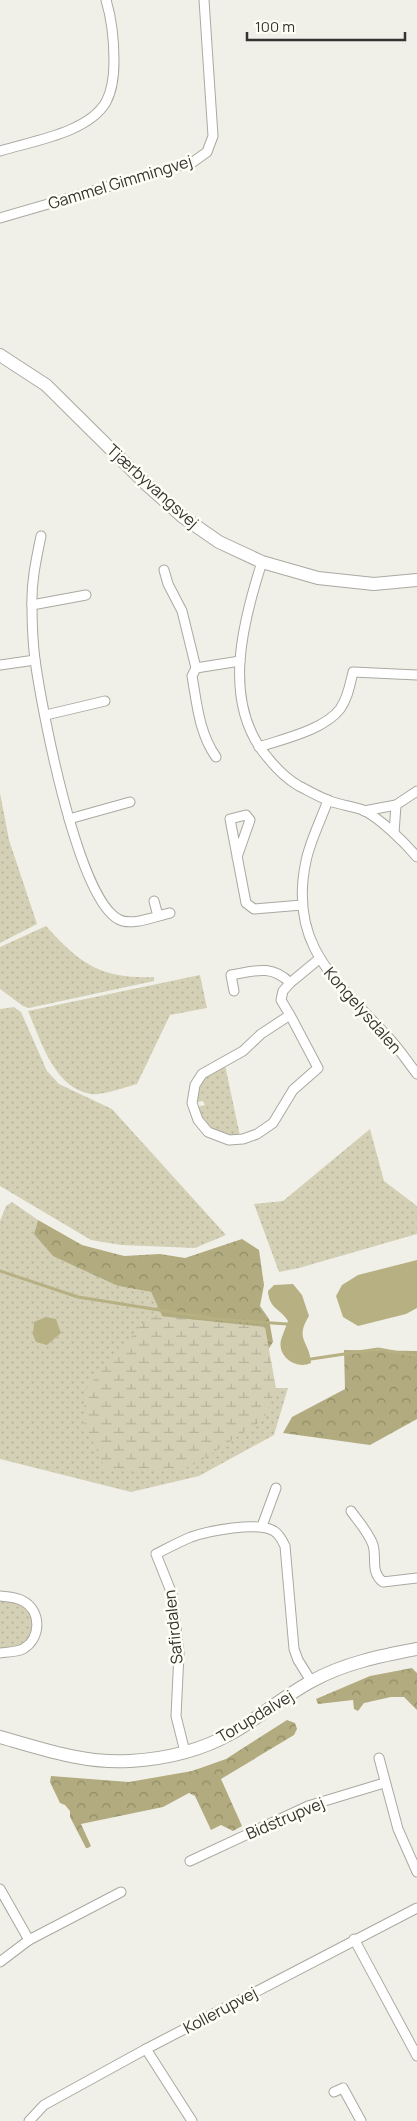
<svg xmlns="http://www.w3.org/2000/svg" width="417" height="2121" viewBox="0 0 417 2121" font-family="Manrope,sans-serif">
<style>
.grass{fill:url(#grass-dots)}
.forest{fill:url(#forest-crowns)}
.wetland{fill:url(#wetland-marsh)}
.water{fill:#b7b083}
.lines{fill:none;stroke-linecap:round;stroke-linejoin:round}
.stream{stroke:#b7b083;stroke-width:3}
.street-casing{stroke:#aaa9a1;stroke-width:11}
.secondary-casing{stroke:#aaa9a1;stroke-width:14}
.street{stroke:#fff;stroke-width:9}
.secondary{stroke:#fff;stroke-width:12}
.labels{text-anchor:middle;stroke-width:5;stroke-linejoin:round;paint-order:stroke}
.street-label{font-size:16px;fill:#333330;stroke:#fffef5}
</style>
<defs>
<pattern id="grass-dots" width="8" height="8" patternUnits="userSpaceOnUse" patternTransform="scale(1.25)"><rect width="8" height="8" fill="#d4d0b5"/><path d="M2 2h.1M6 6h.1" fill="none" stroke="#b6b39c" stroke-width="1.8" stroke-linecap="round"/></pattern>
<pattern id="forest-crowns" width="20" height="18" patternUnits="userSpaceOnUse" patternTransform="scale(1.25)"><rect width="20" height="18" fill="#b2ab7f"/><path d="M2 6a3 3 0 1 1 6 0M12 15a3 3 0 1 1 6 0" fill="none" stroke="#918c68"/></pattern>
<pattern id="wetland-marsh" width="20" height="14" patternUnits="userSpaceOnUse" patternTransform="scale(1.25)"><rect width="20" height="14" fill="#d4d0b5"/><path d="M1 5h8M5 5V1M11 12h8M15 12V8" fill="none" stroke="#b6b39c"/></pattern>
</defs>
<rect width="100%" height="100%" fill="#f1f0e8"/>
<!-- grass -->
<g class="grass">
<polygon points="0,793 9,840 37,924 0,943"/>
<path d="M46,926C80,964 101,979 154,977V981L29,1008L23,1006L0,989V947Z"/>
<path d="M200,975L207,1008L170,1015L137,1084C126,1087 101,1096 91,1094C54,1088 41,1041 28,1011Z"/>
<polygon points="14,1007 21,1012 47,1071 59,1084 112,1109 226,1235 195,1248 121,1245 91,1240 0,1186 0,1009"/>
<path d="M225,1065L240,1136C218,1135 204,1128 197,1107L205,1105L203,1101L197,1102C195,1082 210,1074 225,1065Z"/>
<polygon points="370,1129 384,1181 417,1206 417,1234 299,1268 279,1272 254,1204 283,1201"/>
<polygon points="12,1202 38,1220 34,1234 118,1286 151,1292 164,1320 276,1388 288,1388 274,1435 199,1476 131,1492 0,1459 0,1221 6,1206"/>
<path d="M0,1600C8,1601 16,1602 23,1606C37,1616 35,1638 20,1646C14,1648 6,1648 0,1649Z"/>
</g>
<!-- forest -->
<g class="forest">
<polygon points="38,1220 82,1245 124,1256 160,1254 185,1258 242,1239 259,1250 264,1285 260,1306 269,1319 273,1342 264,1356 164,1320 151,1292 118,1286 53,1256 34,1234"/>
<polygon points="344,1350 417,1351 417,1419 370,1445 283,1433 292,1417 345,1389"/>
<polygon points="412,1668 417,1673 417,1710 404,1697 391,1697 364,1703 358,1711 354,1709 353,1700 318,1704 316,1699 370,1676"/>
<polygon points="287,1720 295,1723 297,1729 294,1735 221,1779 242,1826 233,1831 221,1825 211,1830 195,1796 189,1793 163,1807 81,1824 91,1846 88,1848 86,1848 70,1817 70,1811 65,1805 60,1803 50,1782 51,1776 129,1782 192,1771 226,1759"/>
</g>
<!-- wetland -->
<polygon class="wetland" points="150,1315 265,1327 276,1388 264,1419 199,1462 181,1470 106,1471 84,1422 84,1391"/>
<!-- water -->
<g class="water">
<polygon points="417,1260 417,1308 406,1314 358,1326 343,1317 336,1296 342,1285 358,1275"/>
<path d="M293,1284L302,1295L309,1316C294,1340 310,1341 311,1363C297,1370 277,1357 281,1340C283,1333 286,1327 288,1321C280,1308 269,1309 268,1291L274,1285Z"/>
<polygon points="46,1317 56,1319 61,1333 47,1345 36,1342 33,1335 34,1322"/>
</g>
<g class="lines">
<!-- stream -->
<g class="stream">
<polyline points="0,1271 78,1297 216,1319 287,1324"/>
<polyline points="311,1359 378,1349 417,1356"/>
</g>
<defs>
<g id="street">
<path d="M0,151C32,141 88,133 106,102C113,89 114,74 114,61C114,40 112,20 106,0"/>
<polyline points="0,218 193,162 207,152 213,136 204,0"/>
<path d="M41,536C36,560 31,583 32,607C32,625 33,643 35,660C42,710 77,896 118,919C131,927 156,916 170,913"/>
<path d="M262,562C242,624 221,704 268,758C276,768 287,779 299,786C309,791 319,797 330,801C340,805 352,806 363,810C380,818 405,843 417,857"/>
<path d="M164,570L168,584L182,611L196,668L192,676C197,704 199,733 216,757"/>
<polyline points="32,605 86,595"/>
<polyline points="0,665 35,660"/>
<polyline points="196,668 240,661"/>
<polyline points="46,715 105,701"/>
<path d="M259,747C283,739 324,730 340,709C348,698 350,684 353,672L417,675"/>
<path d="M328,800C321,820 310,841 306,861C288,945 336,980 386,1035C398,1047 407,1061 417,1074"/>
<polyline points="364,811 396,805 417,791"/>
<polyline points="69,819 130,802"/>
<polyline points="394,833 396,805"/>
<polyline points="237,857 250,820 246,815 230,819 246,903 254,909 302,905"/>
<polyline points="154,901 158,916"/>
<path d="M234,991L231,975C254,971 272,964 290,983"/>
<polyline points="290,1015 318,1068 293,1090 273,1123 257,1134 243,1139 229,1140 208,1132 198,1120 192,1103 195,1085 202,1074 243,1051 261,1034 290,1015 281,1000 283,991 290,983 319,959"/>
<path d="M351,1511C358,1521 369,1533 373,1545C377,1558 370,1572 383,1582L417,1578"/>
<polyline points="262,1526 276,1488"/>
<path d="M0,1596C7,1597 16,1597 23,1601C42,1611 41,1639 23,1649C16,1652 8,1652 0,1653"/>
<path d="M185,1752L176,1716L179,1654L172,1594L156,1554C168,1548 179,1542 191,1537C208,1531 258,1521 274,1531C280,1535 282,1540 285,1546L294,1649L298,1660L311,1681"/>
<polyline points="379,1758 398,1829 417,1872"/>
<polyline points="190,1861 308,1806 384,1783"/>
<polyline points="0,1889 29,1940"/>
<polyline points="354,1939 417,2056"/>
<polyline points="0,1962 29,1940 121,1892"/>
<polyline points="146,2049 192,2121"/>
<polyline points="334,2092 343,2088 361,2121"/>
<polyline points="29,2121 44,2105 146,2049 417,1908"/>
</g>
<g id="secondary">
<polyline points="0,355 46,385 146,484 183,517 219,542 262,562 318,578 374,584 417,580"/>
<path d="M0,1737C43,1749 85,1764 130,1761C165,1759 202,1750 232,1733C260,1717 284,1696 312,1681C345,1663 380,1656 417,1649"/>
</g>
</defs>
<!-- street casing -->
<use href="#street" class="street-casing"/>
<!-- secondary casing -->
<use href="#secondary" class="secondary-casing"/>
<!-- street -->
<use href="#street" class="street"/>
<!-- secondary -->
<use href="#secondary" class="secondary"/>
</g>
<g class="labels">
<!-- street labels -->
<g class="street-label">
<text transform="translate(120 182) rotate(-17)" y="6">Gammel Gimmingvej</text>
<text transform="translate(153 486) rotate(42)" y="6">Tjærbyvangsvej</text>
<text transform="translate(363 1010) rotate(49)" y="6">Kongelysdalen</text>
<text transform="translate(173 1627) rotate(-96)" y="6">Safirdalen</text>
<text transform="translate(255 1716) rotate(-31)" y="6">Torupdalvej</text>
<text transform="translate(285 1818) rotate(-23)" y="6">Bidstrupvej</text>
<text transform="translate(220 2010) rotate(-28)" y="6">Kollerupvej</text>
</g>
</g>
<!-- scale -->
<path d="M247 32v8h158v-8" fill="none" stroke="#333330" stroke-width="2.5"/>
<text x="255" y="32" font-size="15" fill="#333330" stroke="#fffef5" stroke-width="4" paint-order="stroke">100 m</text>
</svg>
